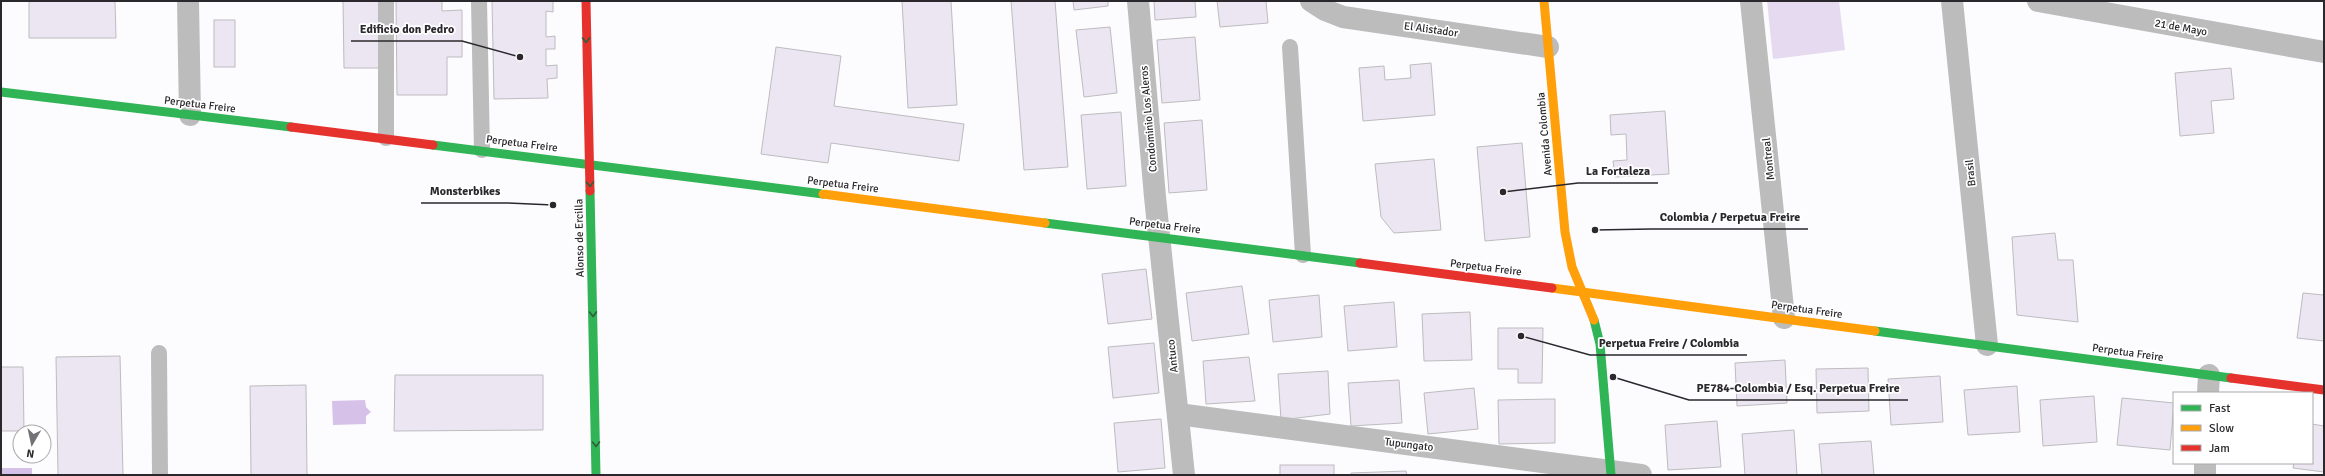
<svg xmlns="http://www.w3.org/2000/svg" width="2325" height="476" viewBox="0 0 2325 476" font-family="Signika,sans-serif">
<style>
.green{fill:#e5daef}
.water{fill:#d6c2e8}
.building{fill:#ece6f2;stroke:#bdbcbf}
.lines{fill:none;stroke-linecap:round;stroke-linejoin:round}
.lane{stroke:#bcbcbd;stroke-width:16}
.street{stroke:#bcbcbd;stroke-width:22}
.fast{stroke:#30b455;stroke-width:9}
.slow{stroke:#ff9f0a;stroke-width:9}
.jam{stroke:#e5322d;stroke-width:9}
.oneway{stroke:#2c603c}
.labels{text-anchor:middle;stroke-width:3.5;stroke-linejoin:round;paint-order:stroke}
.street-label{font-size:11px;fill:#2a282c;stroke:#fff}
.leader{fill:none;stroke:#2a282c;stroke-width:1.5}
.callout-dot{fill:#2a282c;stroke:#fff;stroke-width:1.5}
.callout-label{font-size:12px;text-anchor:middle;font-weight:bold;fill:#2a282c;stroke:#fff;stroke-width:3.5;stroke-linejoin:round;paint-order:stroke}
</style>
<rect width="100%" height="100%" fill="#fcfbfe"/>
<!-- green -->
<polygon class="green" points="1767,1 1839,1 1845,50 1773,59"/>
<!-- water -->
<g class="water">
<polygon points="365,400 366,407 371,412 366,416 366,424 333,425 332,401"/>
<rect x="1" y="468" width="31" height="7"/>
</g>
<!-- building -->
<g class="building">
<polygon points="29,1 115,1 116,38 29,38"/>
<polygon points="343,1 381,1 382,68 344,68"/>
<polygon points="396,1 442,1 442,11 462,10 462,57 447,57 447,95 397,95"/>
<polygon points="492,1 553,1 553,12 546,11 546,37 555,36 555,49 546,49 546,66 557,65 557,78 547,79 548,98 494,99"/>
<polygon points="902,1 951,1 957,105 908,108"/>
<polygon points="1011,1 1055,1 1068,167 1024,170"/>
<polygon points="1073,1 1108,1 1108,6 1074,10"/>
<polygon points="1154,1 1195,1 1196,17 1155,20"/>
<polygon points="1217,1 1266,1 1268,23 1220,27"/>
<rect x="214" y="20" width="21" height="47"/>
<polygon points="1110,27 1117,93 1084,97 1076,30"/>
<polygon points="1195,37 1200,100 1162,103 1157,40"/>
<polygon points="776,47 841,56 834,106 964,124 959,161 831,143 828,163 761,154"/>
<polygon points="1431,63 1435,115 1363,121 1359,68 1384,66 1385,80 1411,78 1410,65"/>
<polygon points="2231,68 2234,99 2211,101 2214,133 2180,136 2175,73"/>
<polygon points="1665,111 1669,174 1615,177 1613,161 1627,160 1626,134 1611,135 1610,115"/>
<polygon points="1121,112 1126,186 1087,189 1081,115"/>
<polygon points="1202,120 1207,190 1169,193 1164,123"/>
<polygon points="1522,143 1530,237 1485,241 1477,147"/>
<polygon points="1434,159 1441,230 1394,233 1381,217 1375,164"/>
<polygon points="2055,233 2058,260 2073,260 2078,322 2017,315 2012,237"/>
<polygon points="1146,269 1152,319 1108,324 1102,274"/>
<polygon points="1242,286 1249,334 1192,341 1186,293"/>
<polygon points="2303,293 2324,295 2324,341 2297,338"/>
<polygon points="1319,295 1322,337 1273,342 1269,300"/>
<polygon points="1394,302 1397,347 1348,351 1344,306"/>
<polygon points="1470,312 1472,360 1424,361 1422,314"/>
<polygon points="1498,328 1543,328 1542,383 1518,383 1518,369 1498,369"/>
<polygon points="1154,343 1159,393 1113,398 1108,347"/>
<polygon points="120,356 123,475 58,475 56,357"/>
<polygon points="1249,357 1255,401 1206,404 1203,361"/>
<polygon points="1785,360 1787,403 1737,406 1735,363"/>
<polygon points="1,367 23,367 24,431 1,431"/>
<polygon points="1868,368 1869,411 1817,413 1816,369"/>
<polygon points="1328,371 1330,414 1281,420 1278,374"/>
<polygon points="395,375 543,375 543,430 394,431"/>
<polygon points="1940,376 1943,422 1891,425 1888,379"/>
<polygon points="1399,380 1402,423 1351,426 1348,383"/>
<polygon points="306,385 307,475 251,475 250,386"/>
<polygon points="2017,386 2020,432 1968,435 1964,390"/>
<polygon points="1474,388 1478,429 1428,434 1424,393"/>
<polygon points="2094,396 2097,442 2043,446 2040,400"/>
<polygon points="2122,398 2174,403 2170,450 2117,445"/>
<polygon points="1555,399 1555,443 1499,444 1498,400"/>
<polygon points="1161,419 1165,468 1118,472 1114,423"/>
<polygon points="1717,421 1721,467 1668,470 1665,425"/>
<polygon points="2312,424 2324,426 2324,472 2293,468 2294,463 2312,463"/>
<polygon points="1794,430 1797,475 1745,475 1742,434"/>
<polygon points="1871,441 1874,475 1822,475 1819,444"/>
<rect x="1280" y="465" width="54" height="10"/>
<polygon points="1406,471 1407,475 1351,475 1351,473"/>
</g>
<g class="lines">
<!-- lane -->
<g class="lane">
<polyline points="479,1 482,150"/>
<polyline points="1290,47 1303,255"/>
<polyline points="386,138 386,1"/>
<polyline points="159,353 160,475"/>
</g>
<!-- street -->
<g class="street">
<polyline points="188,1 190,115"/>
<polyline points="1138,1 1155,197 1184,475"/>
<polyline points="1311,1 1325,10 1343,17 1548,47"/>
<polyline points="1751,1 1784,318"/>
<polyline points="1952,1 1987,345"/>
<polyline points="2038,1 2324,52"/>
<polyline points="2208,393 2209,375"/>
<polyline points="1178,414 1641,475"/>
<polyline points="2205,463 2205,475"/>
</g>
<!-- fast -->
<g class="fast">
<polyline points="1,92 291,127"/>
<polyline points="433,145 823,194"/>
<polyline points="590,191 596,475"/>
<polyline points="1045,223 1360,263"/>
<polyline points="1594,320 1600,344 1611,475"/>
<polyline points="1875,331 2231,378"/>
</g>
<!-- slow -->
<g class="slow">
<polyline points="1544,1 1565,232 1572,267 1594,320"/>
<polyline points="823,194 1045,223"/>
<polyline points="1552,288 1875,331"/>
</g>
<!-- jam -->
<g class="jam">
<polyline points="586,1 590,191"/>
<polyline points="291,127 433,145"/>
<polyline points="1360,263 1552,288"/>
<polyline points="2231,378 2324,390"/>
</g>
</g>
<!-- one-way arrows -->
<defs><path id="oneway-chevron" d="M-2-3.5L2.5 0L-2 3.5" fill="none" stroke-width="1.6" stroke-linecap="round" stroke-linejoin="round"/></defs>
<g class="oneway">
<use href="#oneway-chevron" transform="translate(586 40) rotate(89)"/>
<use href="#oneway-chevron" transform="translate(590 184) rotate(88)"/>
<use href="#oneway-chevron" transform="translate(593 314) rotate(89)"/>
<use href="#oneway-chevron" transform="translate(596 444) rotate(89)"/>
</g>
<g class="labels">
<!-- street labels -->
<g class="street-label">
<text transform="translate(2181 27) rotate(10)" y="4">21 de Mayo</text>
<text transform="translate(1431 29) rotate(8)" y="4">El Alistador</text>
<text transform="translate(200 104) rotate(7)" y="4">Perpetua Freire</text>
<text transform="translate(1148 119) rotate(-95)" y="4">Condominio Los Aleros</text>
<text transform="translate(1544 134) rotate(-95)" y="4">Avenida Colombia</text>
<text transform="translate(522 143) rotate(7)" y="4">Perpetua Freire</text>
<text transform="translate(1768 159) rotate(-96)" y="4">Montreal</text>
<text transform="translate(1970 173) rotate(-96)" y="4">Brasil</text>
<text transform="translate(843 184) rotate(7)" y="4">Perpetua Freire</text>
<text transform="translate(1165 225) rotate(7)" y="4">Perpetua Freire</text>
<text transform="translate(579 238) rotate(-91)" y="4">Alonso de Ercilla</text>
<text transform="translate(1486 267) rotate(7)" y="4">Perpetua Freire</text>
<text transform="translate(1807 309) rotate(8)" y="4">Perpetua Freire</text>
<text transform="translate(2128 352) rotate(8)" y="4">Perpetua Freire</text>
<text transform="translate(1172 356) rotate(-96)" y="4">Antuco</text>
<text transform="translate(1409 444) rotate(7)" y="4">Tupungato</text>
</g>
</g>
<!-- callouts -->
<path class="leader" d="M520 57L462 41H351M1503 192L1578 183H1658M553 205L508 203H421M1595 230L1651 229H1808M1521 336L1590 355H1747M1613 377L1689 400H1908"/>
<g class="callout-dot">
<circle cx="520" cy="57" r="4"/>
<circle cx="1503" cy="192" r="4"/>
<circle cx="553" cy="205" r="4"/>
<circle cx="1595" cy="230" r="4"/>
<circle cx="1521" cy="336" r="4"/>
<circle cx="1613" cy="377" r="4"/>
</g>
<g class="callout-label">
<text x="407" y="33">Edificio don Pedro</text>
<text x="1618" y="175">La Fortaleza</text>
<text x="465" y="195">Monsterbikes</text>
<text x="1730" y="221">Colombia / Perpetua Freire</text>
<text x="1669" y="347">Perpetua Freire / Colombia</text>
<text x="1798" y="392">PE784-Colombia / Esq. Perpetua Freire</text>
</g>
<!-- border -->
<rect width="2325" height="476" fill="none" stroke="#2a282c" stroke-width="4"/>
<!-- legend -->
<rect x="2173" y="392" width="140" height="72" fill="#ffffff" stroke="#aaa9ab"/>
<rect x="2181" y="405" width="20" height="6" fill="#30b455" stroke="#aaa9ab"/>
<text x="2209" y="412" font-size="12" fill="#2a282c">Fast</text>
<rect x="2181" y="425" width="20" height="6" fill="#ff9f0a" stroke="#aaa9ab"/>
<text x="2209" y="432" font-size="12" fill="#2a282c">Slow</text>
<rect x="2181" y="445" width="20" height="6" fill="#e5322d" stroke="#aaa9ab"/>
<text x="2209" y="452" font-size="12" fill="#2a282c">Jam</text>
<!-- north arrow -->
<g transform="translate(32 444) rotate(189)"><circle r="19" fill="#ffffff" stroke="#aaa9ab"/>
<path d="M0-3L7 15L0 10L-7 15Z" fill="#747276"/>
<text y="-6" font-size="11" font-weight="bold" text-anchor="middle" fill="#2a282c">N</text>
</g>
</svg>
